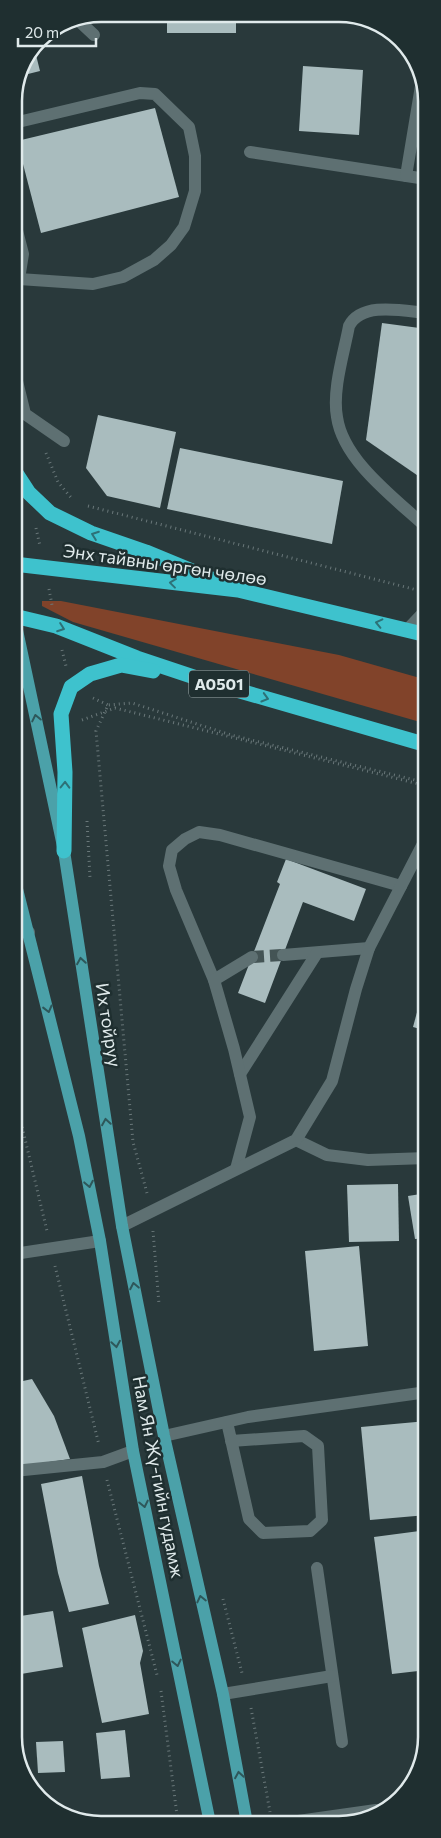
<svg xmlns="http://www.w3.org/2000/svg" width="441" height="1838" viewBox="0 0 441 1838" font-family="Commissioner,sans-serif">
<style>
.green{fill:#81432a}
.building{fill:#a9bcbe}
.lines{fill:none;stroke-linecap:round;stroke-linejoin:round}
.minor-tunnel{stroke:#445455;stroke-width:12;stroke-dasharray:12 6;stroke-linecap:butt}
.path{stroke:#6a787a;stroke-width:3;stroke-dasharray:1 4;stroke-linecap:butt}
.minor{stroke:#5e7072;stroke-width:12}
.major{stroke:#4ba1a9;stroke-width:12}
.highway{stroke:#3ec2cd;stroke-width:15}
.oneway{stroke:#2d7177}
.oneway2{stroke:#2e575a}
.labels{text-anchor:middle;stroke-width:5;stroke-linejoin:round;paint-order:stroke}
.shield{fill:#1f2f30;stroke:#a6b2b3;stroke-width:1}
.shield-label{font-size:16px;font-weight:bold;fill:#e0eaeb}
.street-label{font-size:18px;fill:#e0eaeb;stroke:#1f2f30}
.rim{fill:none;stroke:#e0eaeb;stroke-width:2.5}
</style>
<rect width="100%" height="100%" fill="#29393b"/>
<!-- green -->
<polygon class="green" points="42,601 61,601 339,655 427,680 427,724 73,622 42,606"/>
<!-- building -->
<g class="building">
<polygon points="236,18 236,33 167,33 167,19"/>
<polygon points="35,51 40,71 24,75"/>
<polygon points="303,66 363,70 359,135 299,131"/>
<polygon points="155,108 179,197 41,233 17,141"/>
<polygon points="382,323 427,329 427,482 366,440"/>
<polygon points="98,415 176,432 160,508 107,496 86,468"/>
<polygon points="180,448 343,481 332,544 167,509"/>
<polygon points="286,859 366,889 354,921 303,902 265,1003 238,993 280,884 277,882"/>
<polygon points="426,979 427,979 427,1031 413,1027"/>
<polygon points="398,1184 399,1241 349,1242 347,1185"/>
<polygon points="427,1193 427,1238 415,1239 408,1196"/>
<polygon points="359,1246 368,1346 314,1351 305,1251"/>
<polygon points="32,1379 54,1416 70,1459 14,1467 14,1383"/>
<polygon points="427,1421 427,1515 370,1520 361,1427"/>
<polygon points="82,1476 99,1566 109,1604 69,1612 58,1573 41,1484"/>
<polygon points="427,1530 427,1670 392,1674 374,1537"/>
<polygon points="53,1611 63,1667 15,1675 14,1617"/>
<polygon points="135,1615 143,1651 140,1663 149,1714 102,1723 82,1628"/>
<polygon points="125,1730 130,1777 101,1779 96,1733"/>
<polygon points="63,1741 65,1772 38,1773 36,1742"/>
</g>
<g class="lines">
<!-- minor-tunnel -->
<polyline class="minor-tunnel" points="252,957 283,955"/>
<!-- path -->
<g class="path">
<polyline points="14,341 17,352"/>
<polyline points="46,453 58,482 73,500"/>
<polyline points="88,506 421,591"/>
<polyline points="14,515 23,516"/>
<polyline points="36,528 40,546"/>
<polyline points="49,589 52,605"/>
<polyline points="62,650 66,666"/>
<polyline points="93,698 108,705"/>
<polyline points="82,720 115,708 427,786"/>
<polyline points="87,821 90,878"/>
<polyline points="14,1093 47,1231"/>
<polyline points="147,1193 133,1142 96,731 108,705 132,703 231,735 427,783"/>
<polyline points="153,1231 159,1304"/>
<polyline points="55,1266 99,1445"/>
<polyline points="107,1480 157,1675"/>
<polyline points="223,1599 242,1673"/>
<polyline points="161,1691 178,1823"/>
<polyline points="251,1708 270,1812"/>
</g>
<!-- minor -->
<g class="minor">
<polyline points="78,20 94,35"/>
<polyline points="14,123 140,93 155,94 189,127 195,156 195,191 184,227 171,245 154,260 123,277 93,284 19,279 14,281"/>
<polyline points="250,152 426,179"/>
<polyline points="406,176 422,80"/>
<polyline points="14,219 23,254 19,279"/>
<path d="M427,313C404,311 362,301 349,326C344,353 332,390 337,417C343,461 396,499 427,528"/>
<polyline points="14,369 25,414 64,441"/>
<polyline points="407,630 427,609"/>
<polyline points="14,926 29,932"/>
<polyline points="283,955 369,948"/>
<polyline points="214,980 176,890 169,866 172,850 185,839 199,832 220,835 401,886"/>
<polyline points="240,1074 317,953"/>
<polyline points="296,1140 327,1155 368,1160 427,1158"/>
<polyline points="236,1169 250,1117 234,1049 214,980 252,957"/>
<polyline points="122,1226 296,1140 332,1081 356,989 369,948 427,836"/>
<polyline points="14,1254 100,1241"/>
<polyline points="227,1422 249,1519 263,1533 310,1531 322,1520 318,1446 304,1436 231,1441"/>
<polyline points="164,1436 248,1417 427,1392"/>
<polyline points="14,1471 103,1462 133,1451"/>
<polyline points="317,1568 342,1742"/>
<polyline points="223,1694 332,1676"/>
<polyline points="284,1823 376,1810"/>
</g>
<!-- major -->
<g class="major">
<polyline points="14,616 64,851 122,1226 164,1436 223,1694 247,1823"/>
<polyline points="14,877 79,1136 100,1241 133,1451 210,1823"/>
</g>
<!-- highway -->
<g class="highway">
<polyline points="14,470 29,493 50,513 91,533 146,552 221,583"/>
<polyline points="14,564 238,590 427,635"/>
<polyline points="14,616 56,626 137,658 209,682 427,745"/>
<polyline points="64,851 65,772 61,714 71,687 90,674 121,665 153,671"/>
</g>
</g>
<!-- one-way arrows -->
<defs><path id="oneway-chevron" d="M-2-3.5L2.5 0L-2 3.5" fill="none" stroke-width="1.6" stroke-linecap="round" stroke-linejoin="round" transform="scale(1.25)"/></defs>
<g class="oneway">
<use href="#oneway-chevron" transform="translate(95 535) rotate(-160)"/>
<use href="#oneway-chevron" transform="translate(173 583) rotate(-173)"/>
<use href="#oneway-chevron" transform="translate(379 623) rotate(-167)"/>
<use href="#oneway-chevron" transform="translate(61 628) rotate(20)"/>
<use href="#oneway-chevron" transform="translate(265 698) rotate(16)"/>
<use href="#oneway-chevron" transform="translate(65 785) rotate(-89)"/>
</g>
<g class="oneway2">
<use href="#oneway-chevron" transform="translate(36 718) rotate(-102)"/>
<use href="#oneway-chevron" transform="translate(81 961) rotate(-99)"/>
<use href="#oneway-chevron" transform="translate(48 1009) rotate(76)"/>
<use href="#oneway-chevron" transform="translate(106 1122) rotate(-99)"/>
<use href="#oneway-chevron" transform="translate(89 1184) rotate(79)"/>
<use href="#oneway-chevron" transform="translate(134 1286) rotate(-101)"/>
<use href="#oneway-chevron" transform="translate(116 1344) rotate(81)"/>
<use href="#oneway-chevron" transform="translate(144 1504) rotate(78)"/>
<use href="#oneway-chevron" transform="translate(201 1599) rotate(-103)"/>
<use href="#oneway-chevron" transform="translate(177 1663) rotate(78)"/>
<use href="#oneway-chevron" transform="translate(239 1775) rotate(-99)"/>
</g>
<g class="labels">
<!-- shield labels -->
<rect class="shield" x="189" y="670.5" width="60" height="27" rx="4"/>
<g class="shield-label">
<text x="219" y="690">A0501</text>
</g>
<!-- street labels -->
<g class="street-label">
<text transform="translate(165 565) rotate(8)" y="6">Энх тайвны өргөн чөлөө</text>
<text transform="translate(108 1025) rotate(81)" y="6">Их тойруу</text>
<text transform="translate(158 1477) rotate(79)" y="6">Нам Ян Жү-гийн гудамж</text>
</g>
</g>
<!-- crop -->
<path d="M0 0H441V1838H0ZM101 22H339A79 79 0 0 1 418 101V1737A79 79 0 0 1 339 1816H101A79 79 0 0 1 22 1737V101A79 79 0 0 1 101 22Z" fill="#1f2f30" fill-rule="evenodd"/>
<path class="rim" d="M101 22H339A79 79 0 0 1 418 101V1737A79 79 0 0 1 339 1816H101A79 79 0 0 1 22 1737V101A79 79 0 0 1 101 22Z"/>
<!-- scale -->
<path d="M18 38v8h78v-8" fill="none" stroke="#e0eaeb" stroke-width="2.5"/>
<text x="25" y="38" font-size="15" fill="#e0eaeb" stroke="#1f2f30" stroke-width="4" paint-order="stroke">20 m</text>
</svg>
